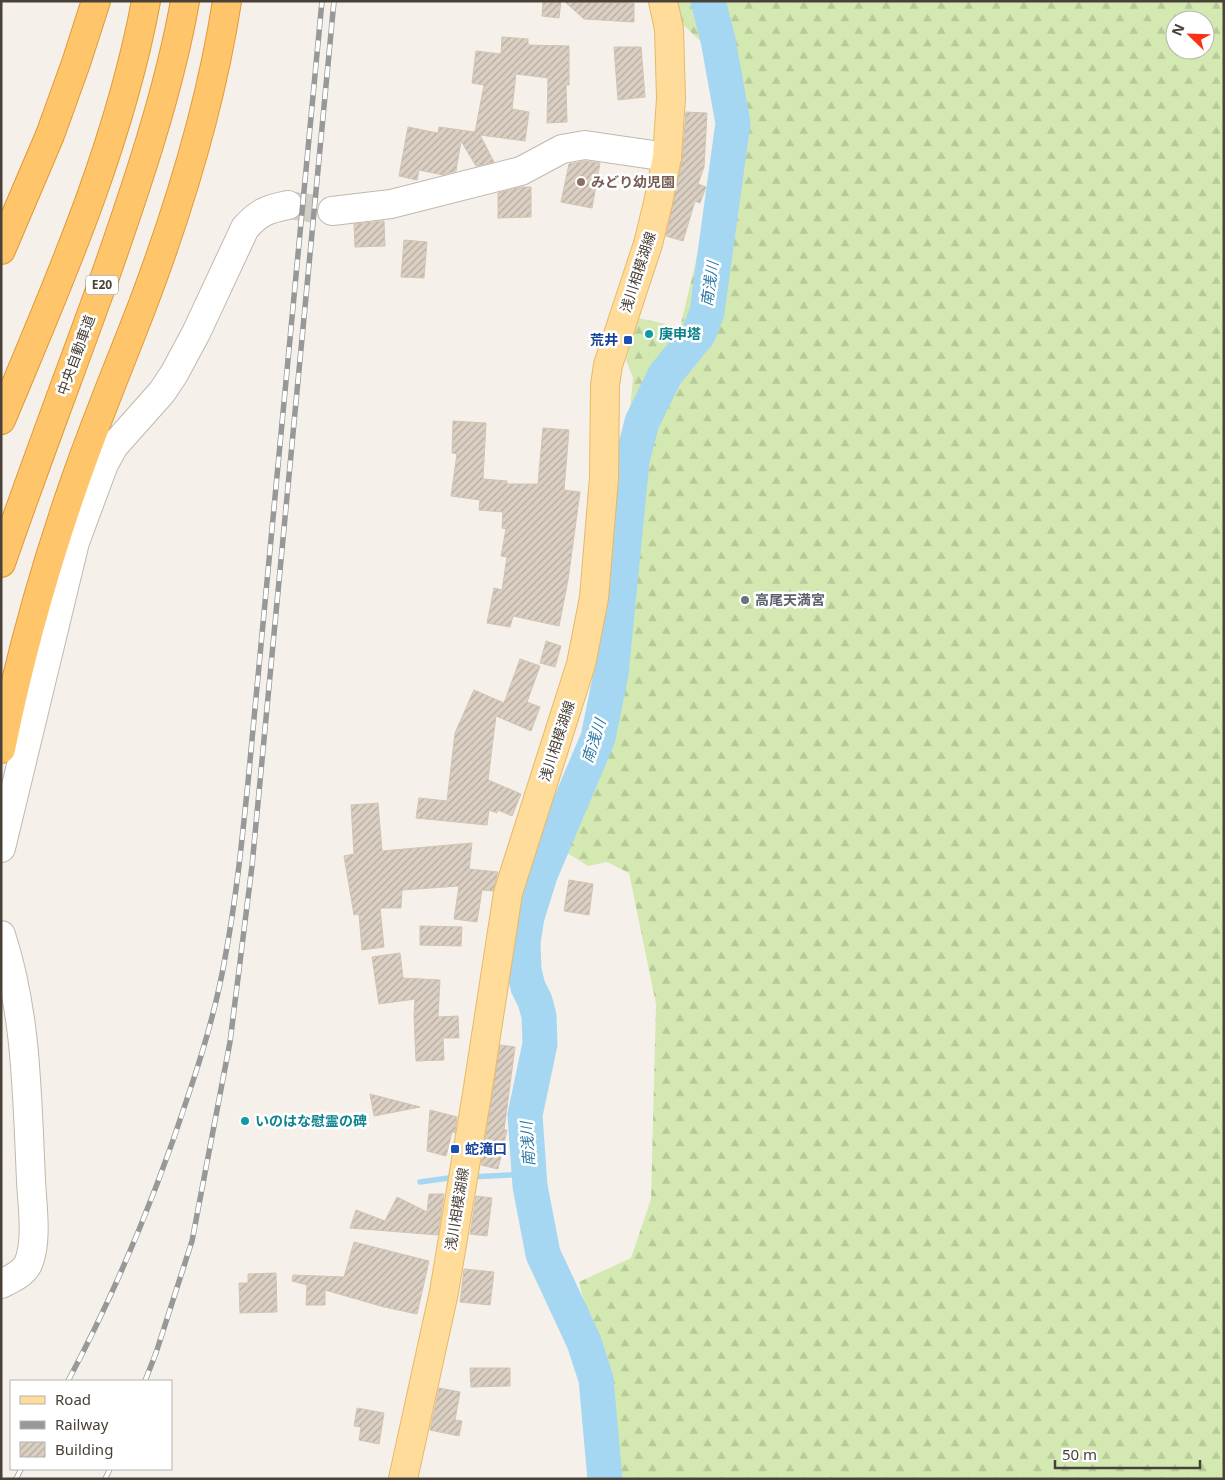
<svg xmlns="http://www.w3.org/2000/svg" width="1225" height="1480" viewBox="0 0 1225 1480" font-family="'Noto Sans','Noto Sans JP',sans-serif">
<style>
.forest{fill:url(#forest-firs);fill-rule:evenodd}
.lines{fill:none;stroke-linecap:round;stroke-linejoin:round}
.stream{stroke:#a6d7f2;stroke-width:5.5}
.river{stroke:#a6d7f2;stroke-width:35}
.building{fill:url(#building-hatch);stroke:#d2c4b2}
.minor-tunnel{stroke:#d3cec6;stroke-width:28;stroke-dasharray:28 14;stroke-linecap:butt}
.minor-casing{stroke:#c1b8ac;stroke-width:30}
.major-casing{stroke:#e6b967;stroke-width:30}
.highway-casing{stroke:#e09939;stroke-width:30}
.minor{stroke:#fff;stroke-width:28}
.major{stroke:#ffdc99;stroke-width:28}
.highway{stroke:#ffc56b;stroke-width:28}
.rail-casing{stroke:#989898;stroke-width:5.5}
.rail{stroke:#fff;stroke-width:4;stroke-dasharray:11;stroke-linecap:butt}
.education-dot{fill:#8d6e63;stroke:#fff;stroke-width:2}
.culture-dot{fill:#0f9aa8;stroke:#fff;stroke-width:2}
.transit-dot{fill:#1a4fb4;stroke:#fff;stroke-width:2}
.worship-dot{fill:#6b7280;stroke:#fff;stroke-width:2}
.labels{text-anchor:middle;stroke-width:5;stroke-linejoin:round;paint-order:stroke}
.shield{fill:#fff;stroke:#807a73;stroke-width:1}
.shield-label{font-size:12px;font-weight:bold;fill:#494137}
.education-label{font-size:14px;font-weight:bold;fill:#785e54;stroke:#fff;text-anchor:start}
.street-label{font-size:14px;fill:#494137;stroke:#fff}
.culture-label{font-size:14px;font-weight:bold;fill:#0d838f;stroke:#fff;text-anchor:start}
.transit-label{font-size:14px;font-weight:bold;fill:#164399;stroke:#fff;text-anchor:end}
.worship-label{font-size:14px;font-weight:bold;fill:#5b616d;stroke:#fff;text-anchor:start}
.water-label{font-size:15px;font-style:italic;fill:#2b79a6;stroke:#fff}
</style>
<defs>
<pattern id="forest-firs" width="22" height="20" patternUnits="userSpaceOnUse" patternTransform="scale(1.25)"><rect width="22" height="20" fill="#d4e9b2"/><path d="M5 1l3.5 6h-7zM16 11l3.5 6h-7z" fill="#b8c99a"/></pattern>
<pattern id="building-hatch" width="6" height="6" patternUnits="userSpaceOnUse" patternTransform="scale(1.25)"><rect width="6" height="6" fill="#dacfc2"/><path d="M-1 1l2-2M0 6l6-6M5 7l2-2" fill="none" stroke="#b3aa9e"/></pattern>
</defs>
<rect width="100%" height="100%" fill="#f5f1ea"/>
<!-- forest -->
<path class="forest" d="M677,1H1224V1479H618V1438L579,1282L631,1258L651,1199L656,1004L629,873L607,862L588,866L564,851L596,776L633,378L626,360L638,318L680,327L717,174L720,115L713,53L678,20ZM1175,20H1205V50H1175Z"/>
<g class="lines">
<!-- stream -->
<g class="stream">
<polyline points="470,1177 530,1174"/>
<polyline points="420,1182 456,1177"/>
</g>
<!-- river -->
<polyline class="river" points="605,1479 596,1379 584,1342 543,1254 530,1186 525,1115 540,1044 539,1016 535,1001 528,987 524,970 523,942 527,917 540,875 598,738 611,674 632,461 642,422 665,375 699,333 707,312 733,123 718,40 708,1"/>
</g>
<!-- building -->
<g class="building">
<polygon points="543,1 561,1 559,18 542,16"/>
<polygon points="564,1 634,3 634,22 584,19"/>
<polygon points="502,37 528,39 528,45 569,46 569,85 566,85 567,122 547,123 548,78 516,74 512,109 529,112 525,141 480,135 494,162 476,166 461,141 456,171 443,175 419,170 417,180 399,176 408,127 438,133 439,127 475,132 484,85 472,83 476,51 501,54"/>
<polygon points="614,47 641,47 645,97 618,100"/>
<polygon points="686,112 707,113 704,167 698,184 706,187 700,203 695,201 683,241 666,236 682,160"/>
<polygon points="585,161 600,163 592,208 561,202 569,164"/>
<polygon points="521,187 531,187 531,217 498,218 498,193"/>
<polygon points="384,221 385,246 355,247 354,224"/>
<polygon points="404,240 427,242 424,278 401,277"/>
<polygon points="453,421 486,423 483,479 507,481 507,484 538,484 543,428 569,430 564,490 580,492 568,580 559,626 513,616 510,627 487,623 494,588 502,590 507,557 501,556 506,529 502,528 503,512 479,510 480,500 451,496 457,454 452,453"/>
<polygon points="546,641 561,646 555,667 540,663"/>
<polygon points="520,659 540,666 527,702 540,707 531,731 496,716 488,780 521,794 512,816 498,810 497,813 489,810 487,825 416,818 419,798 447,801 455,733 474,690 504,703"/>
<polygon points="378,803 382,851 472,843 469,869 498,872 493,891 482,890 477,922 454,919 459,886 402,890 401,908 380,908 384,947 362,950 359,914 354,915 344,856 354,854 351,805"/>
<polygon points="569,880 593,884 589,915 564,911"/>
<polygon points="420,926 462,927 461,946 420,945"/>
<polygon points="400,953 403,978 440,980 438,1017 458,1016 459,1038 443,1038 444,1060 416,1061 414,1016 415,999 379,1004 372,957"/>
<polygon points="500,1045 515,1047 504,1130 507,1130 498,1169 481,1165"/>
<polygon points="370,1094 420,1107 374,1116"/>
<polygon points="430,1110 457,1117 455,1133 452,1132 446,1156 427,1151"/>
<polygon points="429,1194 444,1194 438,1235 350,1228 356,1210 385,1221 397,1197 427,1212"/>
<polygon points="476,1196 492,1198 487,1236 470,1234"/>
<polygon points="354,1242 429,1261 417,1314 384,1307 325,1290 325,1305 306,1305 307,1285 292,1281 293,1275 344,1277"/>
<polygon points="464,1269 494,1272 490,1305 460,1302"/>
<polygon points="276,1273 277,1312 240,1313 239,1283 248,1283 248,1274"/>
<polygon points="470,1368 510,1368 510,1386 471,1387"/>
<polygon points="439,1388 460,1392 455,1420 462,1421 459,1436 430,1430"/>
<polygon points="357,1408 384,1413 379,1444 359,1440 361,1427 354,1426"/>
</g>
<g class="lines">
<!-- minor-tunnel -->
<polyline class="minor-tunnel" points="288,205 332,211"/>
<defs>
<g id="minor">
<polyline points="332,211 391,204 521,171 562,149 585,145 667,157"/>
<path d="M1,848L75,542L104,464L114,446L162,392L174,374L196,333L245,228C259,212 268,209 288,205"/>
<path d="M1,935C27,1014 27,1097 31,1180C32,1204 38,1242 28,1264C23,1274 11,1279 1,1284"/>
</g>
<polyline id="major" points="403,1479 444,1292 477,1094 508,893 581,664 594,598 604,478 605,385 608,365 648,244 658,203 667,157 671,98 669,29 663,1"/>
<g id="highway">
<polyline points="1,250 50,135 76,63 96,1"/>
<path d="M1,420C58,284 119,146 146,1"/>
<path d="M1,563C35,465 72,368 107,271C137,185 169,91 185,1"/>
<path d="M1,749C19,660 44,570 74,484C95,423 120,364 143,304C180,206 211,105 227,1"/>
</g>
</defs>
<!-- minor casing -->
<use href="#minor" class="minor-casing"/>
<!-- major casing -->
<use href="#major" class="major-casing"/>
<!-- highway casing -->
<use href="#highway" class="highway-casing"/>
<!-- minor -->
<use href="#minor" class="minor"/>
<!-- major -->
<use href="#major" class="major"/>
<!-- highway -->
<use href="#highway" class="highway"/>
<defs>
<g id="rail">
<path d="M68,1381C117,1289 157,1192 189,1093C204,1049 217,1004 225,958C236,900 242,841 248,782L322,1"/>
<polyline points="145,1381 156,1353 192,1241 230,1042 252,866 334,1"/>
<polyline points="16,1479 21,1469"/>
<polyline points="105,1479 110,1469"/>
</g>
</defs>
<!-- rail casing -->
<use href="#rail" class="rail-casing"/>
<!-- rail -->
<use href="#rail" class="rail"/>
</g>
<!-- markers -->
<circle class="education-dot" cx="581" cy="182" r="5"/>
<g class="culture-dot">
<circle cx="649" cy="334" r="5"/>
<circle cx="245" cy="1121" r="5"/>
</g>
<g class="transit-dot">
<rect x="623" y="335" width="10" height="10" rx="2.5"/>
<rect x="450" y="1144" width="10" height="10" rx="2.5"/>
</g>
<circle class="worship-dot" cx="745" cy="600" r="5"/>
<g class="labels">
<!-- shield labels -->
<rect class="shield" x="86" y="275.5" width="32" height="19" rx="4"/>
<g class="shield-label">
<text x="102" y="289">E20</text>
</g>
<!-- education labels -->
<g class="education-label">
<text x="591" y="187">みどり幼児園</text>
</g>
<!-- street labels -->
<g class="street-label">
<text transform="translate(638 272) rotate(-72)" y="5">浅川相模湖線</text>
<text transform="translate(76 355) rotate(-70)" y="5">中央自動車道</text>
<text transform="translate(557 741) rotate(-72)" y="5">浅川相模湖線</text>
<text transform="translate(457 1209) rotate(-81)" y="5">浅川相模湖線</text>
</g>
<!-- culture labels -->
<g class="culture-label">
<text x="659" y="339">庚申塔</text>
<text x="255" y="1126">いのはな慰霊の碑</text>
</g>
<!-- transit labels -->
<g class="transit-label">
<text x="618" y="345">荒井</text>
<text x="465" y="1154" text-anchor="start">蛇滝口</text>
</g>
<!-- worship labels -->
<g class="worship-label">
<text x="755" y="605">高尾天満宮</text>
</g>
<!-- water labels -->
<g class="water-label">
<text transform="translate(710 284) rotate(-82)" y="5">南浅川</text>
<text transform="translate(594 741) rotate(-72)" y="5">南浅川</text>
<text transform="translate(528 1144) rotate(-94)" y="5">南浅川</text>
</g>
</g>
<!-- border -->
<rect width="1225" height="1480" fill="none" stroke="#494137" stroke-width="5"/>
<!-- legend -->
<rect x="10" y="1380" width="162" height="90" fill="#ffffff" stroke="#b6b3af"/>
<rect x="20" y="1396" width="25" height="8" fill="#ffdc99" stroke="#b6b3af"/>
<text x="55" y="1405" font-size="15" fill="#494137">Road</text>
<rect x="20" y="1421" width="25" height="8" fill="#989898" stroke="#b6b3af"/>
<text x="55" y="1430" font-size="15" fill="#494137">Railway</text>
<rect x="20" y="1442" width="25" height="15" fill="url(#building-hatch)" stroke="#b6b3af"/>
<text x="55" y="1455" font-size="15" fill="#494137">Building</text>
<!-- north arrow -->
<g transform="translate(1190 35) rotate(293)"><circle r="24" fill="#ffffff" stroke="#b6b3af"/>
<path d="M0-4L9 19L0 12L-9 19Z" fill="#fc2f19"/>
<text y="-8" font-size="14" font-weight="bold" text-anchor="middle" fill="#494137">N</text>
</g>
<!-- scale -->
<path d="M1055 1460v8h145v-8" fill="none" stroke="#494137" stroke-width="2.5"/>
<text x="1062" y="1460" font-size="15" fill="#494137" stroke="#ffffff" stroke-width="4" paint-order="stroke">50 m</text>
</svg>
